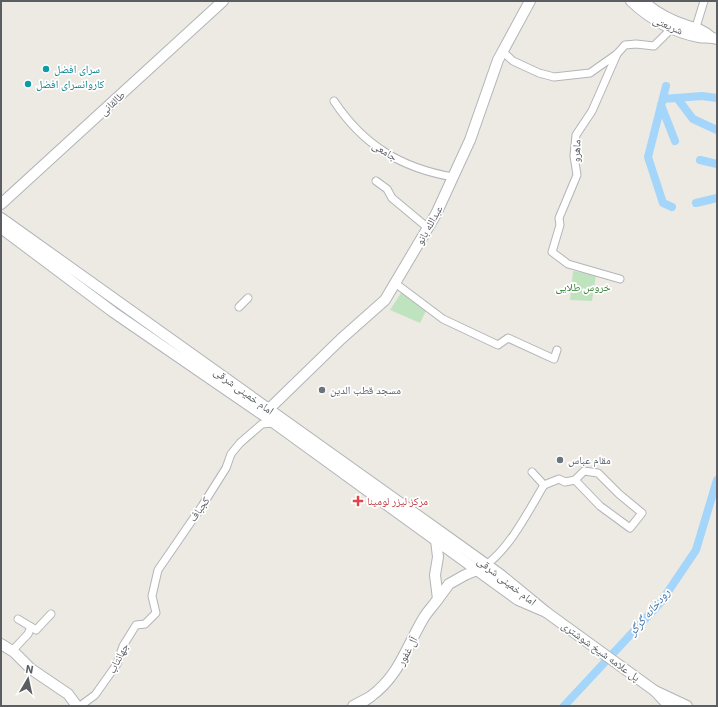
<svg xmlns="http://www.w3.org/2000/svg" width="718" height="707" viewBox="0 0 718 707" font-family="'IBM Plex Sans','Noto Naskh Arabic',sans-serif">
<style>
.green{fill:#c0e3bf}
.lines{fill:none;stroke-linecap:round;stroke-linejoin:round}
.canal{stroke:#a4d5fa;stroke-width:8}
.street-casing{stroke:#b3b5b9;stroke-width:9}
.secondary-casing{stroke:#b1b5b9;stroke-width:12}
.street{stroke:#fff;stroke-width:7}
.secondary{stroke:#fff;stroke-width:10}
.culture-dot{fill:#0f9aa8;stroke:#fff;stroke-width:1.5}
.worship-dot{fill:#6b7280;stroke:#fff;stroke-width:1.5}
.health-dot{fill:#e0444e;stroke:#fff;stroke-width:1.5}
.labels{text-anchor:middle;stroke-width:3.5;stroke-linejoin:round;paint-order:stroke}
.street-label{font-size:11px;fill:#5a5e62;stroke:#fff}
.culture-label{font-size:11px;fill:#0d838f;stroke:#fff;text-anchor:start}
.park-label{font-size:11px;fill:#39823c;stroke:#fff}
.worship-label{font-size:11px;fill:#5b616d;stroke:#fff;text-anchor:start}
.health-label{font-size:11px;fill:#be3a42;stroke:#fff;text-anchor:start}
.water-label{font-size:12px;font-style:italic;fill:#4376ab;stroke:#fff}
</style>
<rect width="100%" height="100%" fill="#eceae2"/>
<!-- green -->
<g class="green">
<polygon points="573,271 596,275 592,301 570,300"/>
<polygon points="403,290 427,309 420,323 390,310"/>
</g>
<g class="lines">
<!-- canal -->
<g class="canal">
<polyline points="666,86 648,157 663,203 672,207"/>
<polyline points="677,98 693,119 717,130"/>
<polyline points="663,99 702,96 717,98"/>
<polyline points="661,105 675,141"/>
<polyline points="700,160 717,164"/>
<polyline points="696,203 717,198"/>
<polyline points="564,706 661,602 696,550 717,480"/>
</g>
<defs>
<g id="street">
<polyline points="696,27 704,1"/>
<polyline points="503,52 513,61 539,73 554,77 590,73 617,54 625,45 636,44 654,46 672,28"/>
<polyline points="617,54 592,111 576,135 574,156 577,175 559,218 560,225 552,252 568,264 620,279"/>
<path d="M334,101C363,145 401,168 453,177"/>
<polyline points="376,181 387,189 392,198 428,228"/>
<polyline points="395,283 443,319 498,345 508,338 554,359 557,350"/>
<polyline points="239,307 248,298"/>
<polyline points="532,472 544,485"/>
<polyline points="544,485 559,479 565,482 575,480 600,506 630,528 642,513 619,494 598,473 584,471 575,480"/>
<path d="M486,565C510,548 529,510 544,485"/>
<polyline points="18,619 36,630 51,614"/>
<polyline points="12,651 28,634 31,627"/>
<polyline points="80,706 95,695 117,664 123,646 136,625 145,624 156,613 152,596 158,570 202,506 226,468 231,454 240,443 262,424 273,423"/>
</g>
<g id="secondary">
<path d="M631,1C650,19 672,32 699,37C705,38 711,37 717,39"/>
<path d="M643,1C655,12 672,21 688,26C698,29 703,30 711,37"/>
<polyline points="1,204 223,1"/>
<polyline points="1,218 455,542 501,575 546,612 518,600 263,415 113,312 1,228"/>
<polyline points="269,409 341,339 385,300 436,214 470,140 498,60 530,1"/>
<polyline points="436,540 438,557 435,575 438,599 449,584 465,575 482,568"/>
<polyline points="546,612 655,691"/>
<polyline points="1,644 14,652 31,669 68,694 77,706"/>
<path d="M370,697C399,676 406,648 423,619C427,612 433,606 438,599"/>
<polyline points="353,706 370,697 357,706"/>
<polyline points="669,706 655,691 687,706"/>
</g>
</defs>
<!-- street casing -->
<use href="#street" class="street-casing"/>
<!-- secondary casing -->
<use href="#secondary" class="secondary-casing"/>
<!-- street -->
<use href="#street" class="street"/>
<!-- secondary -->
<use href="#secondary" class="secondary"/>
</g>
<!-- markers -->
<g class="culture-dot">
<circle cx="46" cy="69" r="4"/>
<circle cx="28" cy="84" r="4"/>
</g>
<g class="worship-dot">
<circle cx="322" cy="390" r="4"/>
<circle cx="560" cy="460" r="4"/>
</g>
<path class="health-dot" d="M356 495h4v4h4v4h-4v4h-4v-4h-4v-4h4z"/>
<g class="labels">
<!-- street labels -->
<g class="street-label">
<text transform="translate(668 25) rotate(23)" y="4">شریعتی</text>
<text transform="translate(112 103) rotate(-43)" y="4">طالقانی</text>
<text transform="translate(385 151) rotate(32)" y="4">جامعی</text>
<text transform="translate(576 151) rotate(-87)" y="4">ماهرو</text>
<text transform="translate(429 225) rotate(-61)" y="4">عبدالله بانو</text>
<text transform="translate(244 391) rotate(36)" y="4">امام خمینی شرقی</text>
<text transform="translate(199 509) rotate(-55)" y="4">کجباف</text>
<text transform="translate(507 581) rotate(38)" y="4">امام خمینی شرقی</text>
<text transform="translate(407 651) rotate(-62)" y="4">آل غفور</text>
<text transform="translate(601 651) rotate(36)" y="4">پل علامه شیخ شوشتری</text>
<text transform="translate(118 658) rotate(-63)" y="4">جهانتاب</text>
</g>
<!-- culture labels -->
<g class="culture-label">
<text x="54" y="73">سرای افضل</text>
<text x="36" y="88">کاروانسرای افضل</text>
</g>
<!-- park labels -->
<g class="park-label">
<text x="583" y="291">خروس طلایی</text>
</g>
<!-- worship labels -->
<g class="worship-label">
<text x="330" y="394">مسجد قطب الدین</text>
<text x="568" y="464">مقام عباس</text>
</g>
<!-- health labels -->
<g class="health-label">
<text x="367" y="505">مرکز لیزر لومینا</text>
</g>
<!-- water labels -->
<g class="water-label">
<text transform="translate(649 612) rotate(-50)" y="4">رودخانه گرگر</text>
</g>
</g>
<!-- border -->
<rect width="718" height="707" fill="none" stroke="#5a5e62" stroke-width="4"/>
<!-- north arrow -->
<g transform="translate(28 679) rotate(9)" stroke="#ffffff" stroke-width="3" paint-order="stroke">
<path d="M0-3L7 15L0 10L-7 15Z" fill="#5a5e62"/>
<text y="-6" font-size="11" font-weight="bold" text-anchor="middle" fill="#5a5e62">N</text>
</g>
</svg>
